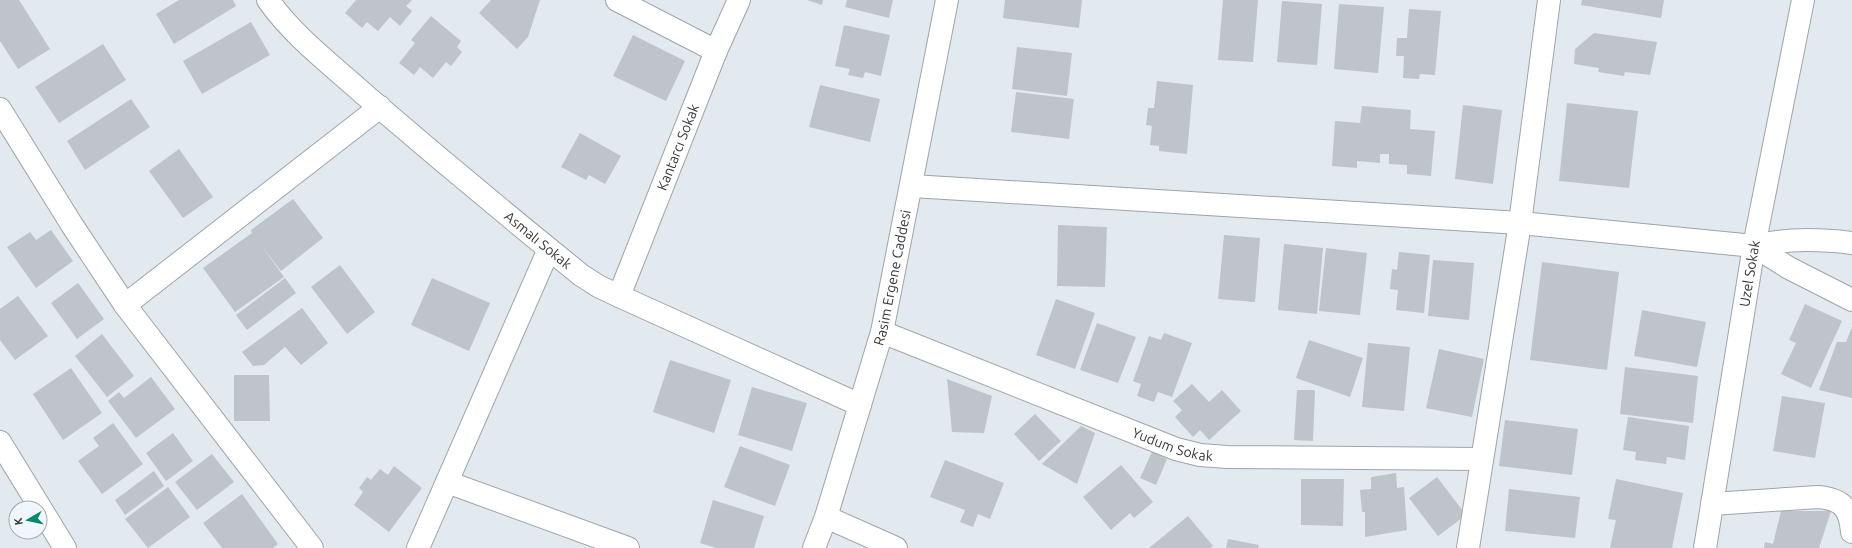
<svg xmlns="http://www.w3.org/2000/svg" width="1852" height="548" viewBox="0 0 1852 548" font-family="Ubuntu,sans-serif">
<style>
.building{fill:#bec4ca}
.lines{fill:none;stroke-linecap:round;stroke-linejoin:round}
.minor-casing{stroke:#9ea4a9;stroke-width:24}
.major-casing{stroke:#9ea4a9;stroke-width:24}
.minor{stroke:#fff;stroke-width:22}
.major{stroke:#fff;stroke-width:22}
.labels{text-anchor:middle;stroke-width:4;stroke-linejoin:round;paint-order:stroke}
.street-label{font-size:14px;fill:#343739;stroke:#f0f7fc}
</style>
<rect width="100%" height="100%" fill="#e3eaef"/>
<!-- building -->
<g class="building">
<polygon points="0,0 19,0 50,49 18,69 0,41"/>
<polygon points="179,0 233,0 236,6 174,44 156,14"/>
<polygon points="356,0 412,0 406,6 412,11 400,26 390,17 378,31 367,22 362,28 345,13"/>
<polygon points="491,0 540,0 528,37 517,49 479,13"/>
<polygon points="807,0 823,0 822,5"/>
<polygon points="847,0 893,0 889,18 845,7"/>
<polygon points="1005,0 1082,0 1079,28 1003,18"/>
<polygon points="1223,0 1258,0 1253,62 1218,60"/>
<polygon points="1582,0 1664,0 1661,18 1581,5"/>
<polygon points="1282,1 1322,4 1317,65 1277,62"/>
<polygon points="1339,4 1384,7 1378,73 1334,69"/>
<polygon points="1409,9 1441,11 1435,75 1420,74 1419,79 1403,78 1404,56 1396,56 1397,38 1407,38"/>
<polygon points="431,16 461,41 457,47 462,52 451,66 446,62 433,78 420,67 414,75 399,63 415,43 411,40"/>
<polygon points="251,22 270,55 202,94 183,61"/>
<polygon points="844,25 890,35 881,76 865,72 863,78 848,75 850,69 835,66"/>
<polygon points="1594,33 1657,42 1650,75 1625,72 1624,76 1598,72 1599,68 1574,64 1575,49"/>
<polygon points="633,35 685,61 666,101 613,76"/>
<polygon points="103,44 126,80 59,123 35,87"/>
<polygon points="1017,47 1072,53 1067,96 1012,89"/>
<polygon points="1157,81 1193,85 1187,154 1159,151 1159,146 1150,145 1152,126 1146,125 1148,108 1154,108"/>
<polygon points="820,85 880,99 870,142 809,127"/>
<polygon points="1016,92 1074,99 1069,139 1011,132"/>
<polygon points="131,99 150,127 85,170 67,141"/>
<polygon points="1567,103 1638,111 1629,188 1559,181"/>
<polygon points="1463,105 1502,110 1493,184 1455,179"/>
<polygon points="1362,106 1411,110 1410,129 1435,131 1431,176 1407,174 1407,165 1389,164 1389,154 1380,154 1380,163 1357,161 1357,168 1332,166 1335,121 1360,123"/>
<polygon points="580,133 621,156 605,184 589,175 586,180 561,167"/>
<polygon points="179,149 213,197 183,218 149,171"/>
<polygon points="293,199 323,238 281,271 261,245 284,277 235,312 203,268 252,233 251,230"/>
<polygon points="1058,225 1107,227 1105,287 1057,286"/>
<polygon points="51,230 73,261 36,288 7,247 30,232 36,240"/>
<polygon points="1224,235 1260,238 1255,302 1218,299"/>
<polygon points="1284,244 1323,248 1317,314 1278,310"/>
<polygon points="1326,248 1367,253 1360,315 1319,311"/>
<polygon points="1399,252 1430,255 1424,313 1396,310 1398,290 1390,289 1392,269 1397,270"/>
<polygon points="1433,260 1474,263 1469,320 1428,316"/>
<polygon points="1542,262 1619,272 1607,370 1530,360"/>
<polygon points="340,265 375,312 347,334 311,287"/>
<polygon points="285,278 296,293 247,330 236,315"/>
<polygon points="432,278 490,303 469,351 411,325"/>
<polygon points="78,283 104,319 77,339 51,303"/>
<polygon points="18,296 48,336 15,360 0,340 0,309"/>
<polygon points="1056,299 1095,313 1075,369 1036,355"/>
<polygon points="1805,304 1842,321 1811,388 1781,374 1796,343 1789,340"/>
<polygon points="302,308 328,343 301,365 285,347 264,365 253,366 242,352"/>
<polygon points="1642,310 1706,322 1697,367 1634,356"/>
<polygon points="1097,323 1136,337 1118,383 1080,370"/>
<polygon points="1852,327 1852,398 1819,390 1837,342 1846,342"/>
<polygon points="1164,333 1192,343 1172,397 1158,392 1154,402 1137,396 1141,384 1133,381 1149,336 1161,340"/>
<polygon points="102,334 134,376 107,397 75,356"/>
<polygon points="1309,340 1363,358 1350,397 1296,378"/>
<polygon points="1368,343 1410,347 1404,411 1362,407"/>
<polygon points="1439,349 1484,359 1472,417 1426,408"/>
<polygon points="670,360 731,380 714,433 653,412"/>
<polygon points="1625,367 1698,376 1693,423 1620,414"/>
<polygon points="71,368 102,413 63,440 33,394"/>
<polygon points="234,375 269,375 270,421 234,421"/>
<polygon points="151,377 175,409 136,438 108,401 119,392 124,398"/>
<polygon points="947,379 992,396 984,433 952,432"/>
<polygon points="1192,384 1209,402 1222,390 1241,411 1209,440 1200,430 1193,437 1175,417 1182,410 1173,401"/>
<polygon points="752,387 807,403 792,451 738,435"/>
<polygon points="1297,390 1315,390 1313,441 1294,440"/>
<polygon points="1782,396 1825,403 1815,458 1773,451"/>
<polygon points="1035,414 1061,441 1039,461 1014,434"/>
<polygon points="1628,417 1689,426 1685,460 1667,457 1666,464 1635,460 1636,452 1623,450"/>
<polygon points="1505,420 1578,429 1572,475 1499,466"/>
<polygon points="113,423 143,464 102,494 78,461 99,446 93,438"/>
<polygon points="1081,426 1095,433 1077,484 1042,464"/>
<polygon points="173,433 193,461 166,481 146,453"/>
<polygon points="740,446 790,465 775,506 724,487"/>
<polygon points="1152,452 1167,459 1156,485 1140,478"/>
<polygon points="212,454 234,482 197,510 175,482"/>
<polygon points="945,460 1004,483 990,519 978,514 973,527 960,522 965,510 930,497"/>
<polygon points="1121,465 1153,502 1134,518 1130,513 1111,530 1083,497"/>
<polygon points="394,466 422,488 389,532 354,505 363,492 359,488 367,477 371,480 380,469 388,475"/>
<polygon points="154,471 164,486 125,515 115,500"/>
<polygon points="1396,473 1397,488 1404,487 1407,530 1365,537 1365,512 1362,512 1360,490 1371,489 1371,477"/>
<polygon points="1437,477 1466,515 1438,536 1409,498"/>
<polygon points="1301,479 1344,479 1343,526 1301,525"/>
<polygon points="1616,479 1683,493 1672,548 1610,548 1616,520 1608,519"/>
<polygon points="168,487 190,517 148,548 125,519"/>
<polygon points="1509,489 1580,497 1575,538 1505,531"/>
<polygon points="242,494 278,544 273,548 222,548 203,523"/>
<polygon points="713,500 764,516 754,548 716,548 700,543"/>
<polygon points="1781,511 1831,511 1819,548 1764,548 1765,542 1773,544"/>
<polygon points="1188,516 1213,546 1210,548 1149,548"/>
<polygon points="1228,539 1259,545 1258,548 1226,548"/>
</g>
<g class="lines">
<defs>
<g id="minor">
<path id="s1" d="M268,0C294,37 332,65 365,95C436,156 508,216 581,275L598,286L619,296L860,405"/>
<polyline points="617,0 716,51"/>
<polyline points="0,109 72,225 125,305 312,548"/>
<path d="M912,186L1520,223L1754,246C1786,238 1819,239 1852,243"/>
<polyline points="1754,246 1789,268 1852,300"/>
<path id="s2" d="M619,296L716,51L739,0"/>
<polyline points="125,305 380,107"/>
<path id="s3" d="M882,332L1176,449L1200,455L1227,457L1482,459"/>
<polyline points="0,442 65,548"/>
<polyline points="447,482 628,548"/>
<path d="M1712,504L1818,497C1842,499 1850,508 1852,532"/>
<polyline points="826,517 896,548"/>
<polyline points="418,548 549,249"/>
<polyline points="1468,548 1520,223 1549,0"/>
<path id="s4" d="M1705,548L1754,246L1803,0"/>
</g>
<g id="major">
<path id="s5" d="M814,548L826,517L882,332L947,0"/>
</g>
</defs>
<!-- minor casing -->
<use href="#minor" class="minor-casing"/>
<!-- major casing -->
<use href="#major" class="major-casing"/>
<!-- minor -->
<use href="#minor" class="minor"/>
<!-- major -->
<use href="#major" class="major"/>
</g>
<g class="labels">
<!-- street labels -->
<g class="street-label">
<text dy="5" stroke="none"><textPath href="#s2" startOffset="160">Kantarcı Sokak</textPath></text>
<text dy="5" stroke="none"><textPath href="#s1" startOffset="362">Asmalı Sokak</textPath></text>
<text dy="5" stroke="none"><textPath href="#s4" startOffset="278">Uzel Sokak</textPath></text>
<text dy="5" stroke="none"><textPath href="#s5" startOffset="282">Rasim Ergene Caddesi</textPath></text>
<text dy="5" stroke="none"><textPath href="#s3" startOffset="312">Yudum Sokak</textPath></text>
</g>
</g>
<!-- north arrow -->
<g transform="translate(28 520) rotate(261)"><circle r="19" fill="#f0f7fc" stroke="#a5aaae"/>
<path d="M0-3L7 15L0 10L-7 15Z" fill="#06886c"/>
<text y="-6" font-size="11" font-weight="bold" text-anchor="middle" fill="#343739">K</text>
</g>
</svg>
